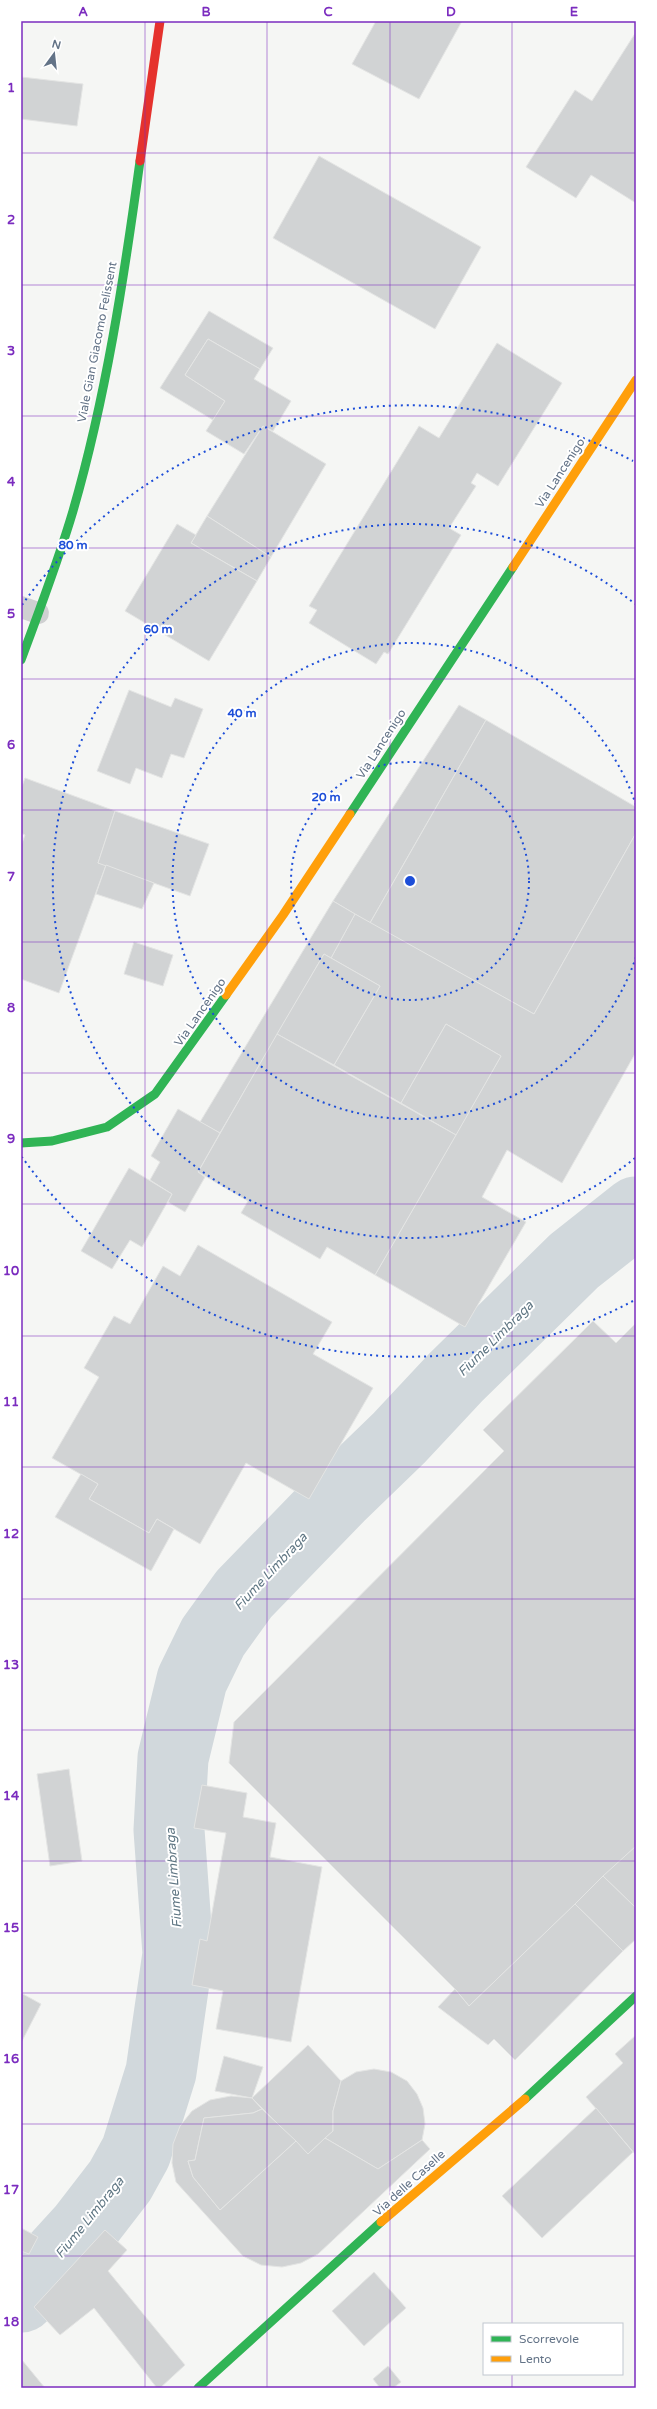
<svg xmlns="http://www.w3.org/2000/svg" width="657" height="2409" viewBox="0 0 657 2409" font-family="'Varela Round',sans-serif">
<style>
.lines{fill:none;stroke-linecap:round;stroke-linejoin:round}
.river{stroke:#d1d8dc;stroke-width:71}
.building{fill:#d1d3d4;stroke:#e4e5e4}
.street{stroke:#cfd0d1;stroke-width:22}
.fast{stroke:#30b455;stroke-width:9}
.slow{stroke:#ff9f0a;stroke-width:9}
.jam{stroke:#e5322d;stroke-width:9}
.grid{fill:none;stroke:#7b2cbf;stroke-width:1;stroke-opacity:0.55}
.ring{fill:none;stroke:#1d4ed8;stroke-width:2;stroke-dasharray:2 4}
.labels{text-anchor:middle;stroke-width:4;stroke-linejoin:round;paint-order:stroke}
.street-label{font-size:12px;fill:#637387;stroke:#fff}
.water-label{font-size:13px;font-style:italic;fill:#5f7683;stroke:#fff}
.centre{fill:#1d4ed8;stroke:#fff;stroke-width:2}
.ring-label{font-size:12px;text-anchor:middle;font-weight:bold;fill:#1d4ed8;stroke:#fff;stroke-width:4;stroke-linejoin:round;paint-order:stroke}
.neatline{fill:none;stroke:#7b2cbf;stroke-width:1.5}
.grid-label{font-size:13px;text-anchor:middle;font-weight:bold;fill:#7b2cbf}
</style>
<rect width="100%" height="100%" fill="#f5f6f4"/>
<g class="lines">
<!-- river -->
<polyline class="river" points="21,2297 83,2229 120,2181 136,2152 161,2072 178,1954 169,1830 173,1758 192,1680 213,1637 244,1594 339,1496 399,1438 456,1377 574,1261 636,1212"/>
</g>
<!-- building -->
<g class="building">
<polygon points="376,21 462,21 419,99 352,64"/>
<polygon points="636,32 636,203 591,175 576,198 526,167 575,90 592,101"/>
<polygon points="21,77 83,84 77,126 21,119"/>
<polygon points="319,156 481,247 435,329 273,238"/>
<polygon points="209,311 273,348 260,369 208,339 185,375 225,401 213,420 160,388"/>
<polygon points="208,339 260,369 254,379 291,401 273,431 263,426 244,454 206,431 225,401 185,375"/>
<polygon points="497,343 562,383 498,486 477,473 471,483 476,486 449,528 461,535 388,654 384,652 376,664 309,623 317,610 309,606 419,426 439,438"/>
<polygon points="263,426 326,464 271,557 207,516"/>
<polygon points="207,516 271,557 257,581 191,543"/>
<polygon points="177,524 196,535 191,543 257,581 209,661 125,611"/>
<polygon points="129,690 171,707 175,698 203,709 184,758 171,754 162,778 136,768 130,784 97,771"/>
<polygon points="459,705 486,720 370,923 333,901"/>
<polygon points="486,720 636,807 636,833 534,1014 370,923"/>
<polygon points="25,778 115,811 98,863 106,865 59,993 21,979 21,846 25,835 21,833 21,789"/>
<polygon points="115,811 209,844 190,896 98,863"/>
<polygon points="636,833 636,1052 562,1183 507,1150 482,1197 526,1222 465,1327 375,1275 501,1056 446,1024 401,1103 334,1065 380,986 331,958 355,914 534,1014"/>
<polygon points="106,865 154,883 142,909 96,894"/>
<polygon points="333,901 355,914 331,958 324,954 220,1133 200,1122"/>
<polygon points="134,942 173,955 163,986 124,974"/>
<polygon points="324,954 380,986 334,1065 277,1034"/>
<polygon points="446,1024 501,1056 456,1135 401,1103"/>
<polygon points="277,1034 456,1135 375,1275 327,1247 320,1259 241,1213 248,1201 198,1172"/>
<polygon points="178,1109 220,1133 198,1172 205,1177 185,1212 168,1202 172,1194 150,1180 160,1162 151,1156"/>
<polygon points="129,1168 172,1194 142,1247 130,1240 112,1269 81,1251"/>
<polygon points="198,1245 332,1322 313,1354 373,1388 309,1499 246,1463 200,1544 157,1519 149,1533 89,1499 98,1484 52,1458 99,1377 84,1368 114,1316 130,1324 163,1266 180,1276"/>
<polygon points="593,1321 616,1343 636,1323 636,1846 469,2006 455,1989 229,1763 234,1722 504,1451 483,1430"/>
<polygon points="81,1474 98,1484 89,1499 149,1533 157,1519 174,1529 151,1571 55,1517"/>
<polygon points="69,1769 82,1861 50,1866 37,1774"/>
<polygon points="202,1785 247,1793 243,1817 276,1823 270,1857 322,1867 291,2042 216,2029 223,1991 192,1985 200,1939 207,1941 226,1833 194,1828"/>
<polygon points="636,1846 636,1908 603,1876"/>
<polygon points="603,1876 636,1908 636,1939 623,1951 575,1904"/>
<polygon points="575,1904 623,1951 515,2060 494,2039 488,2045 438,2007 455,1989 469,2006"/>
<polygon points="21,1993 41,2004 21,2043"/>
<polygon points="636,2035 636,2155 586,2097 623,2063 615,2054"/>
<polygon points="308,2045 341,2081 333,2111 333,2131 308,2154 252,2098"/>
<polygon points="224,2056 263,2067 252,2098 215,2091"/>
<polygon points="374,2069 391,2072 407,2081 417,2094 423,2108 425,2124 422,2140 378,2169 325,2138 333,2131 333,2111 341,2081 356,2072"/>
<polygon points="231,2096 252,2098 262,2109 253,2113 204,2118 195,2160 188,2161 193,2177 220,2210 296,2141 308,2154 325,2138 378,2169 422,2140 430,2149 318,2254 301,2263 282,2267 261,2265 243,2256 176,2182 172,2163 173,2144 180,2126 192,2111 210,2100"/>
<polygon points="596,2108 633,2152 542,2238 502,2196"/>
<polygon points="262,2109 296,2141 220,2210 193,2177 188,2161 195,2160 204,2118 253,2113"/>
<polygon points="21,2228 38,2237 29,2254 21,2251"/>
<polygon points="105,2230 127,2250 108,2271 185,2365 160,2388 157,2388 94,2308 60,2335 34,2307"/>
<polygon points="374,2272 406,2308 364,2346 332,2311"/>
<polygon points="22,2360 45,2388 21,2388"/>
<polygon points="388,2366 401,2382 393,2388 380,2388 373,2379"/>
</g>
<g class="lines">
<!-- street -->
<polyline class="street" points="21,607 38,613"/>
<!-- fast -->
<g class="fast">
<path d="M21,660C39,611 58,562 73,511C106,397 124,278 140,161"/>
<polyline points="350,814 513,567"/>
<polyline points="21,1143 52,1141 107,1127 155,1094 226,995"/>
<polyline points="525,2099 636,1996"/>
<polyline points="198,2388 381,2222"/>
</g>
<!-- slow -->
<g class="slow">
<polyline points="513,567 636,380"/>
<polyline points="226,995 283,915 350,814"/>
<polyline points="381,2222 525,2099"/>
</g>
<!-- jam -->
<polyline class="jam" points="140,161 160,21"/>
</g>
<!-- grid -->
<path class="grid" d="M145,21V2388M267,21V2388M390,21V2388M512,21V2324M21,153H636M21,285H636M21,416H636M21,548H636M21,679H636M21,810H636M21,942H636M21,1073H636M21,1204H636M21,1336H636M21,1467H636M21,1599H636M21,1730H636M21,1861H636M21,1993H636M21,2124H636M21,2256H636M512,2374V2388"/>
<!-- distance rings -->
<g class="ring">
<circle cx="410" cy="881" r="119"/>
<path d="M636 957A238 238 0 1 1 636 805"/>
<path d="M635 1158A357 357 0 1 1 635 604"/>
<path d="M633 1301A476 476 0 0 1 22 1157M22 605A476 476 0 0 1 633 461"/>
</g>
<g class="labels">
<!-- street labels -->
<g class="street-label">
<text transform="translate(97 342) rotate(-79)" y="4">Viale Gian Giacomo Felissent</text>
<text transform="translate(560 473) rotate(-57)" y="4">Via Lancenigo</text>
<text transform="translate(381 744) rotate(-57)" y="4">Via Lancenigo</text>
<text transform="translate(200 1012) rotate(-55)" y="4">Via Lancenigo</text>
<text transform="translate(409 2183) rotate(-42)" y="4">Via delle Caselle</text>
</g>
<!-- water labels -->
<g class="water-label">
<text transform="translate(495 1338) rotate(-45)" y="5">Fiume Limbraga</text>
<text transform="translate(270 1571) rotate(-47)" y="5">Fiume Limbraga</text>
<text transform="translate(173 1878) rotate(-94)" y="5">Fiume Limbraga</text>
<text transform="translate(89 2217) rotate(-51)" y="5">Fiume Limbraga</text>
</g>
</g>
<circle cx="410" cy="881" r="6" class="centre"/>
<g class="ring-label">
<text x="73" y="549">80 m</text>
<text x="158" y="633">60 m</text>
<text x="242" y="717">40 m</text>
<text x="326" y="801">20 m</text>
</g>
<!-- border -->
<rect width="657" height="2409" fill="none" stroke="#ffffff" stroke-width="44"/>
<!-- legend -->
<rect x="483" y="2323" width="140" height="52" fill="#ffffff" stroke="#c1c7cf"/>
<rect x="491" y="2336" width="20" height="6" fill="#30b455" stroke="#c1c7cf"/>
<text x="519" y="2343" font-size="12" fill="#637387">Scorrevole</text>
<rect x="491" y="2356" width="20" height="6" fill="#ff9f0a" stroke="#c1c7cf"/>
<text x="519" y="2363" font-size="12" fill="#637387">Lento</text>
<!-- north arrow -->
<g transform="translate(54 54) rotate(15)" stroke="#ffffff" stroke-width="3" paint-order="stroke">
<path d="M0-3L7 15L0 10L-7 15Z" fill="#637387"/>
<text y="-6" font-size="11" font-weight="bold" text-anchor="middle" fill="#637387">N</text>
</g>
<rect x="22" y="22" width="613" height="2365" class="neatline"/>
<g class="grid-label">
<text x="83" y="16">A</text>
<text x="206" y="16">B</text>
<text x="328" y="16">C</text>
<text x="451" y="16">D</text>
<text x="574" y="16">E</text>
<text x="11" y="92">1</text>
<text x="11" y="224">2</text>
<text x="11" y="355">3</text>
<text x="11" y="486">4</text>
<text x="11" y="618">5</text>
<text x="11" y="749">6</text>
<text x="11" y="881">7</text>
<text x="11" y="1012">8</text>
<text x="11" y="1143">9</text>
<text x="11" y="1275">10</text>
<text x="11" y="1406">11</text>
<text x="11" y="1538">12</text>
<text x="11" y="1669">13</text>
<text x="11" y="1800">14</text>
<text x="11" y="1932">15</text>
<text x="11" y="2063">16</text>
<text x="11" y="2194">17</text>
<text x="11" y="2326">18</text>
</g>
</svg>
